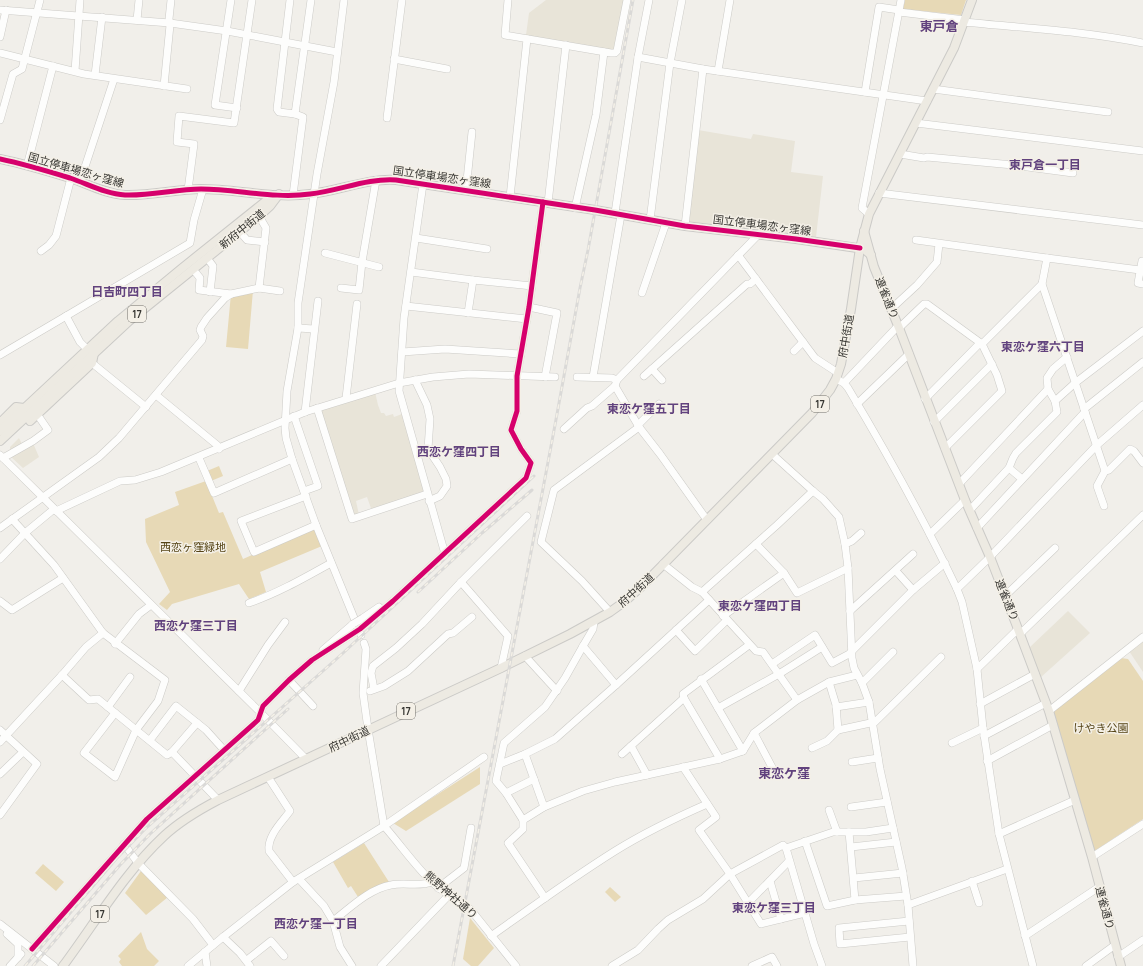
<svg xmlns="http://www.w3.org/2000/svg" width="1143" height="966" viewBox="0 0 1143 966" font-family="Manrope,'Noto Sans JP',sans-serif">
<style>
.built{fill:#e8e4d8}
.green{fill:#e7d9b6}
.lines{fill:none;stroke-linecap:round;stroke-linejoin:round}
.minor-casing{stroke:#cccbc7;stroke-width:8}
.major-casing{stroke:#cbcac7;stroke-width:10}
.minor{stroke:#fdfdfc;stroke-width:7}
.major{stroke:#edeae2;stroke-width:8}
.rail-casing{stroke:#dad9d7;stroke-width:3}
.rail{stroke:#f4f0e7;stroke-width:1.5;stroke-dasharray:4.5;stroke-linecap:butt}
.minor-bridge-casing{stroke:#cccbc7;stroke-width:8;stroke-linecap:butt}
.minor-bridge{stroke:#fdfdfc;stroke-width:7}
.cycleway-casing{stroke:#f4f0e7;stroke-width:8}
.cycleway{stroke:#d6006c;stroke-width:5}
.labels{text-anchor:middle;stroke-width:3;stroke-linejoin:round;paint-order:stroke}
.shield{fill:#f4f0e7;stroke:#706e69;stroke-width:1}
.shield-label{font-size:10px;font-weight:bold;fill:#383733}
.street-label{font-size:11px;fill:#383733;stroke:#f4f0e7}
.park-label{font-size:11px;fill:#564517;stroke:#f4f0e7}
.neighbourhood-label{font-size:12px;font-weight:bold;fill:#61427e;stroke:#f4f0e7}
.quarter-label{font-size:13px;font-weight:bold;fill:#61427e;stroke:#f4f0e7}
</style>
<rect width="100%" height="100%" fill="#f1efea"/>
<!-- built -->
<g class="built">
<polygon points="546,0 624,0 615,50 529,37 529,35 526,35 529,13"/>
<polygon points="698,130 751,139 753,134 795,141 791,172 823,176 816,237 689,222"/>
<polygon points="375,392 378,405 381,413 384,413 386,416 393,414 394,417 402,414 424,491 372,511 367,497 356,501 359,515 355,516 320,410"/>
<polygon points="19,438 24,448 33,443 39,457 23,468 10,456 10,447"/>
<polygon points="1068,611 1090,633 1041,677 1029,648"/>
<polygon points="1143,640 1143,672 1129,651"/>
</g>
<!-- green -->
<g class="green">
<polygon points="905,0 966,0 961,15 903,9"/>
<polygon points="253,290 248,349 226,347 231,294"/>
<polygon points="219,466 223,476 211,481 207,471"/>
<polygon points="206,481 219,513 223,512 243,559 313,528 316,531 322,546 260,572 266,592 249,599 239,584 172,604 167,610 159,604 170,592 146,542 145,519 179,505 175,492"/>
<polygon points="1121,658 1128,659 1143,681 1143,819 1093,852 1053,711"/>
<polygon points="480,767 480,784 406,831 393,823"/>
<polygon points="364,843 389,882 360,900 351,886 348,888 333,862"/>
<polygon points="43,864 64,882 56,891 35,873"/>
<polygon points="141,871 168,897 146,915 125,893"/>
<polygon points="610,887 621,897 615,902 605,892"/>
<polygon points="470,918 494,948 478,966 471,966 463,959"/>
<polygon points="141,932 147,949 159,961 154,966 122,966 119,962 121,959 118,956"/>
</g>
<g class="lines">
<defs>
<g id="minor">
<polyline points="231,0 215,105 237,108"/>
<polyline points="290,0 277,109 279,112 295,114 303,117 293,195"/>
<polyline points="344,0 334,82 317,174 298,303 298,328 287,391 285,428 286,438 292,459 316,525 361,635"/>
<polyline points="508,0 505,35 611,53 615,53 617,51 627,0"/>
<polyline points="0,10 170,23 227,31 337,52"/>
<polyline points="899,12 965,20"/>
<polyline points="137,20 139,0"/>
<path d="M964,22C1023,28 1084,31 1143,43"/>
<polyline points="0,37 6,10"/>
<polyline points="0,53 84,74 187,89"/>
<polyline points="638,57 703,69 927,101"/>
<polyline points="394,59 447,69"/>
<polyline points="75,71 80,0"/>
<polyline points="718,71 730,0"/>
<polyline points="95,75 102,17"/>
<polyline points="164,86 170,25 169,19 171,0"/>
<polyline points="933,89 1108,112"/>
<polyline points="865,92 879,7 899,10"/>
<polyline points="295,114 311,0"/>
<polyline points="387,118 402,0"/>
<polyline points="0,120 13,74 22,69 40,0"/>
<polyline points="916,123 1143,151"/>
<polyline points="900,154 924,158 927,157 1013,165 1073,173"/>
<polyline points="27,166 53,66"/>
<polyline points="80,182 114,79"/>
<polyline points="423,184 404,318 399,391 445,554"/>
<polyline points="188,190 194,144 177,142 179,116 234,123 252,0"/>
<polyline points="466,190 472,132"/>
<polyline points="879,193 1143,225"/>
<polyline points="510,197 527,39"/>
<polyline points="548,203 566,45"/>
<polyline points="575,208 596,115 604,52"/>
<polyline points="615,213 638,57 649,0"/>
<polyline points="869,214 862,208 901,0"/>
<polyline points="650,220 670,63 682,0"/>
<polyline points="685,226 703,69"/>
<polyline points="239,231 247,240 265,242"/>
<polyline points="416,238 487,249"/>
<polyline points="916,240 1047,258"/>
<polyline points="41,251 49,245 56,236 71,178"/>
<polyline points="325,253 379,267"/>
<polyline points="738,255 815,358 838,373"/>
<polyline points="1143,261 1142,261 1138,283 1143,284"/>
<polyline points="210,262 213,266 210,292"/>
<polyline points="411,272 473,280 532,286"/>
<polyline points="196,273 200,278 199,290 231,294"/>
<polyline points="1042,284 1105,471 1097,486 1104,506"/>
<polyline points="259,288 266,228 259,216"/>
<polyline points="341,288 359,290 362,262 376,180"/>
<polyline points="642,293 666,223"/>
<polyline points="406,306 527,319"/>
<polyline points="529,307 557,313 545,377"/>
<polyline points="891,309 917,285 937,262 939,244"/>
<polyline points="468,313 473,280"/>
<polyline points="66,316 80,342 87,349"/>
<polyline points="298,328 314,329"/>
<polyline points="899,328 924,304 927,304 982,344 997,375 1002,391 945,448"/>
<polyline points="982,344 1042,284 1047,258 1140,270"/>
<polyline points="794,351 803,342"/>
<polyline points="402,352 445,349 521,354"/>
<polyline points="0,355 190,243 194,220 203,189"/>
<polyline points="92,363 146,407"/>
<polyline points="652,369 662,380"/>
<polyline points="644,376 747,284 750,284 756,279"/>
<polyline points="577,377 612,378 617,380"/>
<polyline points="593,377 621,215"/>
<path d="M836,379L844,383L848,388C887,453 924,520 957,589L962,602L977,669L983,728L999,834L1033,966"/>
<polyline points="415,380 427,405 430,419 428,449 440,467 446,479 447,486 440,496 429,501"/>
<polyline points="844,383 898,326"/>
<polyline points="615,386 639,427 660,454 707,520"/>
<polyline points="156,395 217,445 219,449"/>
<polyline points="346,398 357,304"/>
<polyline points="925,399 980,343"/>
<polyline points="1055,401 1075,383 1143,331"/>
<polyline points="857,404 909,354"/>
<polyline points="317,408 352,519 427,494"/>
<polyline points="1084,409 1143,362"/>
<polyline points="305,412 318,301"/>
<polyline points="294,416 318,486 304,491"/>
<polyline points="934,422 992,364"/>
<polyline points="638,425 659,404"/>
<polyline points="564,429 587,408 592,406 615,386 617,380 759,234"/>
<polyline points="772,454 813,491 823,499 839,517 845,544 848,568 852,658 854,668 862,683 869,702 880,769 902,868 908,905 913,966"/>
<polyline points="0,455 260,712 306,759"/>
<polyline points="3,458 33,441 48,430 37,414"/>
<polyline points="199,458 214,493 292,459"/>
<polyline points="1009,468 1022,479"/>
<polyline points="1105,471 1109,470 1130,449 1134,451 1143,463"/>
<polyline points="959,484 1048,389"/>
<polyline points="306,496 241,521 254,552 316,525"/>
<polyline points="970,510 1009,468 1013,458 1016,453 1057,412 1055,401 1048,389 1047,378 1053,369 1067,357"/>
<polyline points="56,511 120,481 135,480 161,472 305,412 399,383 433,377 469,374 555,377"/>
<polyline points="12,519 54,565 103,633 165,680 158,701 136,730 115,777 84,753 115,713"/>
<polyline points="0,528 99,457 119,438 202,340 203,336 200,330 201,327 207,318 225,298 231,294 259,288 280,291"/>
<polyline points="977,528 1085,412"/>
<polyline points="930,534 965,500"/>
<polyline points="756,544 784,573 797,593 848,568"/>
<polyline points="845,544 852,541 861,533"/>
<polyline points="0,559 25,533 54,509"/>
<polyline points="663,564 692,587 702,592 756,651 763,652 797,700"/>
<polyline points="896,571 913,590"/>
<polyline points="461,582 508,636 501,668"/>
<polyline points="957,589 990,557 1097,445 1143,405"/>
<polyline points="702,592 777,525 813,491"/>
<polyline points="1005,596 1055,548"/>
<polyline points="0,601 12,610 63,578"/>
<path d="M249,603C278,593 304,578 331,563"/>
<polyline points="850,611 913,554"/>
<polyline points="610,612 582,581 541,542 554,490 639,427"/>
<polyline points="723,616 784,573"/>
<polyline points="363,618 379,607"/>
<polyline points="676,630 695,651 727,620"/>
<polyline points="1020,634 1143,515"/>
<polyline points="364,643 366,649 363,693 368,729 384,826"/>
<polyline points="115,644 139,614 151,605"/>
<polyline points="323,650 353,624"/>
<polyline points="525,656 557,691"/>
<polyline points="772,664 815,635 832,663 849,654 913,590 945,563"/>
<polyline points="977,669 1018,629"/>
<polyline points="62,675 89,700 98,699 167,755 172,752 197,723"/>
<polyline points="701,679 743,751"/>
<polyline points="289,680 313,706"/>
<polyline points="862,683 893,652"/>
<polyline points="616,685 709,600"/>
<polyline points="374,689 371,673 373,666 396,648 422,624 461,582 527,516"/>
<polyline points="239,691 268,645 285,622"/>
<polyline points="370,691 384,686 408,671 448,634 453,633 472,617"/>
<polyline points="980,704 1035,674"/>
<polyline points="108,707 130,677"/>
<polyline points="836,707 869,702"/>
<polyline points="718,708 779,674 822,647"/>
<polyline points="1049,711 1143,637"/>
<polyline points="0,730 37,764 0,815"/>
<polyline points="838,730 875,722 941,657"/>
<polyline points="754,733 773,769"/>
<polyline points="984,736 1046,703"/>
<polyline points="150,740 176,706 206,730 224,750"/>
<polyline points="0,742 62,675 86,647 103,633"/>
<polyline points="952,743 983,728"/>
<polyline points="631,746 647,775"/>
<polyline points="812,748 827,741 838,730 836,705 829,682"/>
<polyline points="172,752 218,800"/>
<polyline points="622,754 684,698"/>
<polyline points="720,759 684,698 683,694 749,645"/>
<polyline points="987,761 1053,725"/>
<polyline points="852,762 878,758"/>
<polyline points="500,764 525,754"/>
<polyline points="683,767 716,817 699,830 730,874 761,924 805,913"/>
<polyline points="0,774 23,752"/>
<path d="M268,777L290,811C282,822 267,836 269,851L293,882"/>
<polyline points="506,793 534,779"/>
<polyline points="544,807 525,754 555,739 616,685 583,646"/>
<polyline points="851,807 887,802"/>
<polyline points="829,810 837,832"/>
<polyline points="523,820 544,807 583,791 615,782 720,759 743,751 754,733 797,700 829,682 857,675"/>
<path d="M384,826C400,844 415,866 433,883C444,894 459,899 471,910L516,966"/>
<polyline points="849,832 855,900"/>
<polyline points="999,834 1075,800"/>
<polyline points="805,841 827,906 855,900 906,896"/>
<polyline points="124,844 138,863 193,919 213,945"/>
<polyline points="851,847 896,842"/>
<polyline points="786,848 833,832 866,832 893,828"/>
<polyline points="1092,857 1143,824"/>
<polyline points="854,878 903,873"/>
<polyline points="299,879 324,906 333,921 340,947 352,966"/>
<polyline points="770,881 781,919"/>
<polyline points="972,881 979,903"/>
<polyline points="438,888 464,868 471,828"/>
<polyline points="545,898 508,843 523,829 523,820 506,793 496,781 504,743 545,707 565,678 583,646 593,629 594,622"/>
<polyline points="748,903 789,861"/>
<polyline points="908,905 1007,869"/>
<path d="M333,921C350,908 369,889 391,885C405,882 419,887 432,882"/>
<polyline points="909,921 839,928 840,944 910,937"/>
<polyline points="0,924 54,966"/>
<polyline points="7,934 18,944 18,957"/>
<path d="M491,936C532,907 572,878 615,851C644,833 675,818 707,804"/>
<polyline points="1025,936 1099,887"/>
<polyline points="223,937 240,953 250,966"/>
<polyline points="32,949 147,819 258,720 263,706 289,680 312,660 360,629 393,601 526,478 531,463 521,449 511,430 517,411 517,376 529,307 543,202"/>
<polyline points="205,952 207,966"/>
<polyline points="1118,957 1143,940"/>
<polyline points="247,960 271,941 284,956"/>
<polyline points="10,966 21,954"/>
<polyline points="188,966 223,937 293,882 384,826 484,757"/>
<polyline points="381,966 448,896"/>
<polyline points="612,966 638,950 658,929 668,920 703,899 730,874 783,845 786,848 814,944 822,966"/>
<polyline points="752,966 772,957 777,966"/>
<polyline points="1086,966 1115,945"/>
</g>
<g id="major">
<path d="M0,159C24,164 47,171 70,178C88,184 106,194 125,195C151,196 176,189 201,189C237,189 274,199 310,194C339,191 367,178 396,180L595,210L685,226L796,239L864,249L871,255"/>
<polyline points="864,231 874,267 883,289 899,328 965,500 990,557 1018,629 1049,711 1092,857 1121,966"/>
<polyline points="30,421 92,363 94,353"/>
<polyline points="0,423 16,407 24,408"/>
<polyline points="0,431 118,321 181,269 266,201 276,196"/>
<polyline points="0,441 129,321 259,216 270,206 279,194"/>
<path d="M63,966C95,923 125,872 164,836C180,821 199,810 218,800L501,668L570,634L610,612L624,602L642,586L812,413L830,390L836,379L841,364L851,309L860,248L869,214L954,48L972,0"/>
</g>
</defs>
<!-- minor casing -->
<use href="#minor" class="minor-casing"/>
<!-- major casing -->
<use href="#major" class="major-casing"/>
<!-- minor -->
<use href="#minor" class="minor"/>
<!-- major -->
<use href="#major" class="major"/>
<defs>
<g id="rail">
<polyline points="418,592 482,533 532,490"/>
<polyline points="25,966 116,859 145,829 342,654 534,476"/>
<polyline points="33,966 120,865 150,834 288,709"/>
<polyline points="453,966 555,425 580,288 588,250 633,0"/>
</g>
</defs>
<!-- rail casing -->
<use href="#rail" class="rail-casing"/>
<!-- rail -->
<use href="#rail" class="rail"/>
<defs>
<polyline id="minor-bridge" points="353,624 363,618"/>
</defs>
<!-- minor-bridge casing -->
<use href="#minor-bridge" class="minor-bridge-casing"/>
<!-- minor-bridge -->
<use href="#minor-bridge" class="minor-bridge"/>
<defs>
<g id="cycleway">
<path d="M0,159C24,164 47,171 70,178C88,184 106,194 125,195C151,196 176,189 201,189C237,189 274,199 310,194C339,191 367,178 396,180L595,210L685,226L796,239L860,248"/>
<polyline points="32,949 147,819 258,720 263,706 289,680 312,660 360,629 393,601 526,478 531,463 521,449 511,430 517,411 517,376 529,307 543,202"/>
</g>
</defs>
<!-- cycleway casing -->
<use href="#cycleway" class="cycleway-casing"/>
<!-- cycleway -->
<use href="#cycleway" class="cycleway"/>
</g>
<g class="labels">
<!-- shield labels -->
<g class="shield">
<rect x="128" y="306" width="18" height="16" rx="3"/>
<rect x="811" y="396" width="18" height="16" rx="3"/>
<rect x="397" y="703" width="18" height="16" rx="3"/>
<rect x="91" y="906" width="18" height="16" rx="3"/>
</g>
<g class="shield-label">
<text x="137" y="318">17</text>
<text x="820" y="408">17</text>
<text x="406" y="715">17</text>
<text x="100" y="918">17</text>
</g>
<!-- street labels -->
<g class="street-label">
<text transform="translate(76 170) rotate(16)" y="4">国立停車場恋ヶ窪線</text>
<text transform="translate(442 177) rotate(8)" y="4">国立停車場恋ヶ窪線</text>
<text transform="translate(762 225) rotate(7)" y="4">国立停車場恋ヶ窪線</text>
<text transform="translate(242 229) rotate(-39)" y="4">新府中街道</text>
<text transform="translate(887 298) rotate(68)" y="4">連雀通り</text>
<text transform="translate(846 336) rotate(-80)" y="4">府中街道</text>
<text transform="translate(636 590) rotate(-42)" y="4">府中街道</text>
<text transform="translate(1007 600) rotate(68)" y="4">連雀通り</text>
<text transform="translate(349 739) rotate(-26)" y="4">府中街道</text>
<text transform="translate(451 895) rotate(41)" y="4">熊野神社通り</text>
<text transform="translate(1105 908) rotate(75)" y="4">連雀通り</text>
</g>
<!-- park labels -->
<g class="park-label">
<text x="193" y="551">西恋ヶ窪緑地</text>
<text x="1101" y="732">けやき公園</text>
</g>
<!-- neighbourhood labels -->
<g class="neighbourhood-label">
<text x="1045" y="169">東戸倉一丁目</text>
<text x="127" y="296">日吉町四丁目</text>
<text x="1043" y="351">東恋ケ窪六丁目</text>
<text x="649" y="413">東恋ケ窪五丁目</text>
<text x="459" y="456">西恋ケ窪四丁目</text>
<text x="760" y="610">東恋ケ窪四丁目</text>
<text x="196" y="630">西恋ケ窪三丁目</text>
<text x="774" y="912">東恋ケ窪三丁目</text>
<text x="316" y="928">西恋ケ窪一丁目</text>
</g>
<!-- quarter labels -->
<g class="quarter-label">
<text x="939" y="31">東戸倉</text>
<text x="784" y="778">東恋ケ窪</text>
</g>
</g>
</svg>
